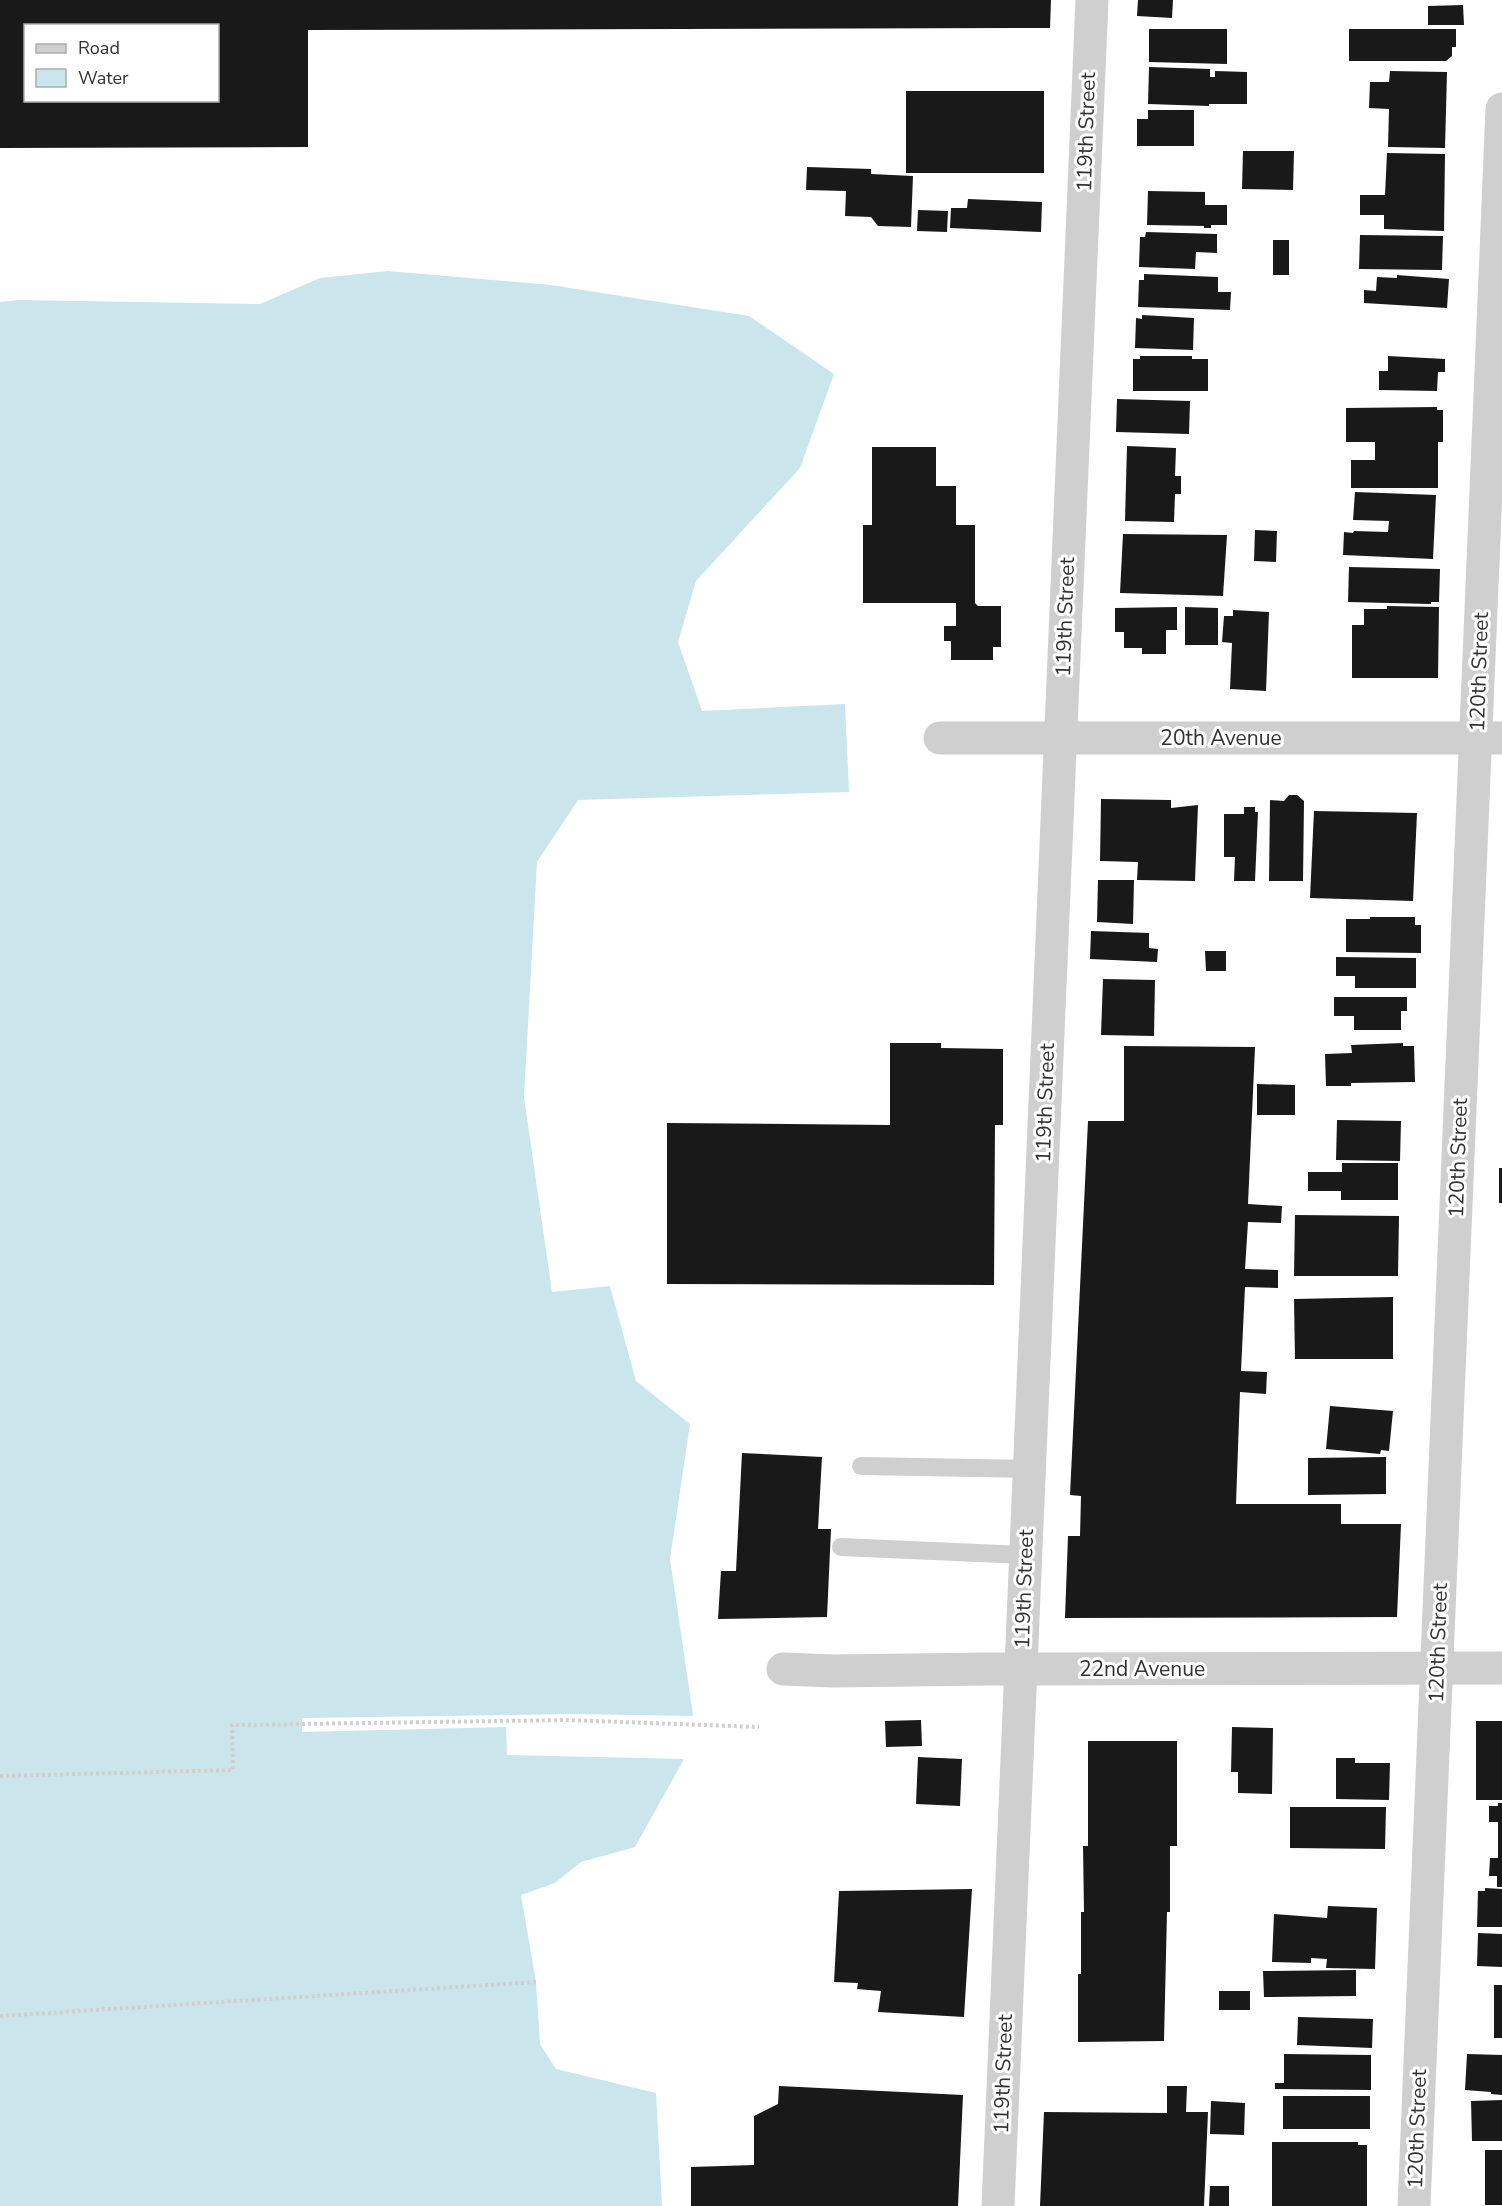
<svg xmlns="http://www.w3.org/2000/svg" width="1502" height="2206" viewBox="0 0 1502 2206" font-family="'Nunito Sans',sans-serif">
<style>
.water{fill:#cae6ec}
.pier{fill:#fff}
.building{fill:#191919;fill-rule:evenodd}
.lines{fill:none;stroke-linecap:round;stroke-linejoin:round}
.path{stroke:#cfcfcf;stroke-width:4;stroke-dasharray:3 3;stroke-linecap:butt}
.service{stroke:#cfcfcf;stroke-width:18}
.minor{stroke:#cfcfcf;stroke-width:33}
.tertiary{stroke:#cfcfcf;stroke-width:33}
.labels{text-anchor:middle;stroke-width:6;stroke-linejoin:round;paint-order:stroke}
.street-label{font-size:21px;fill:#323232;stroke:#fff}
</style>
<rect width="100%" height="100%" fill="#fff"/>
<!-- water -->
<polygon class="water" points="388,271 551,285 749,316 834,374 800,468 696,581 678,642 702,711 845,704 849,792 578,800 537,862 524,1097 552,1292 610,1286 636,1381 690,1424 670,1559 693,1715 683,1761 635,1847 581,1862 555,1883 521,1895 536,1982 540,2044 556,2069 656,2093 662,2206 0,2206 0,302 20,300 260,304 320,278"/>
<!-- pier -->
<polygon class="pier" points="572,1714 696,1716 686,1759 507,1755 506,1727 302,1732 302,1718"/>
<!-- building -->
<g class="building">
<path d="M0,0H1051L1050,28L308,30V147L0,148ZM26,26H218V100H26Z"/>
<polygon points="1138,0 1173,0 1172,18 1137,16"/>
<polygon points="1463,5 1464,25 1428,25 1428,6"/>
<polygon points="1149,29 1227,29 1227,64 1149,62"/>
<polygon points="1349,29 1456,29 1456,47 1452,47 1452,56 1446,61 1349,61"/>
<polygon points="1149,67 1210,69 1210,77 1215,77 1215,71 1247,72 1247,104 1209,104 1209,106 1148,104"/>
<polygon points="1390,71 1447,72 1445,148 1388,147 1389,109 1369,108 1370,82 1389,82"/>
<rect x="906" y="91" width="138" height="82"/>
<polygon points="1148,110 1194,110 1194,146 1137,146 1137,119 1148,119"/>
<polygon points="1243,151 1294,151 1293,190 1242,189"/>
<polygon points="1387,153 1445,154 1444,231 1384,229 1384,215 1360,215 1360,195 1385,195"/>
<polygon points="807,167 871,169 871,174 913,176 911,227 878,226 871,217 845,216 846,191 806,190"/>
<polygon points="1148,191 1205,192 1205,205 1227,205 1227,225 1211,225 1211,228 1204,228 1204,226 1147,225"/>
<polygon points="968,199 1042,202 1041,232 950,228 951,208 967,208"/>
<polygon points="918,210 948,211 947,232 917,231"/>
<polygon points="1146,232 1217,234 1217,253 1196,252 1195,269 1139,267 1140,237 1145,237"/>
<polygon points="1360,235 1443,236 1442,270 1359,269"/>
<rect x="1273" y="240" width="16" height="35"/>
<polygon points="1144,274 1218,277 1218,292 1231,292 1230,310 1138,307 1139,280 1144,280"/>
<polygon points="1397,275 1449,279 1447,308 1364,303 1364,290 1376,291 1377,277 1397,278"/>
<polygon points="1142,315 1194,318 1193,350 1135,348 1136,318 1142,319"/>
<polygon points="1140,356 1192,356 1192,359 1208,359 1208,391 1133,391 1133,359 1140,359"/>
<polygon points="1388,356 1445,359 1445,372 1438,372 1437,391 1379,390 1379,371 1388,371"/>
<polygon points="1117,399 1190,401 1189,434 1116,432"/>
<polygon points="1437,407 1437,410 1443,410 1443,442 1438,442 1438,488 1351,488 1351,460 1375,460 1375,442 1346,442 1346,408"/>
<polygon points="1127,446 1176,448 1175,476 1181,476 1181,494 1175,494 1174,522 1125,521"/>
<polygon points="872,447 936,447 936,486 956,486 956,525 975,525 975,603 978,606 1001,606 1001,647 993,647 993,660 951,660 951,641 944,641 944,626 956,626 956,603 863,603 863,525 872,525"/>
<polygon points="1355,492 1436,495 1433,559 1343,555 1344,532 1353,533 1354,531 1388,532 1389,521 1353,520"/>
<polygon points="1255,530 1277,531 1276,562 1254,561"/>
<polygon points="1123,534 1227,535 1223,596 1120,593"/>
<polygon points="1349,567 1440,569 1439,602 1431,602 1431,604 1348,602"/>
<polygon points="1387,606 1439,607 1438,678 1352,678 1352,625 1364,625 1364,609 1387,609"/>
<polygon points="1177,607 1177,630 1166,630 1166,654 1142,654 1142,648 1124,648 1124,632 1115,632 1115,608"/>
<polygon points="1185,607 1218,608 1218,645 1185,645"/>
<polygon points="1233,610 1269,612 1266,691 1230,689 1232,643 1222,642 1224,616 1233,616"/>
<polygon points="1289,795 1297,795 1304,801 1303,881 1269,881 1270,800 1284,801"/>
<polygon points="1101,799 1171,800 1171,808 1198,805 1195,881 1137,880 1138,862 1100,861"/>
<polygon points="1244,807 1255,807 1255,812 1258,812 1255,881 1234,881 1235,857 1224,857 1224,814 1244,814"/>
<polygon points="1314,811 1417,813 1413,901 1310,898"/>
<polygon points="1098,880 1134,880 1133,924 1097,922"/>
<polygon points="1370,917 1415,917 1415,925 1421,925 1421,953 1346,952 1346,919 1370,919"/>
<polygon points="1091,931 1149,933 1149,948 1158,949 1157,962 1090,959"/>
<polygon points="1205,951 1226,951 1226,971 1206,971"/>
<polygon points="1336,957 1416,958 1416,988 1355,988 1355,976 1336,976"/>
<polygon points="1103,979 1155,980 1154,1036 1101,1035"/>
<polygon points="1334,997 1407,997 1407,1011 1401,1011 1401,1030 1354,1030 1354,1016 1334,1016"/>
<polygon points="890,1043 941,1043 941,1048 1003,1049 1003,1125 995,1125 994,1285 667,1284 667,1123 890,1125"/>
<polygon points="1403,1043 1403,1046 1414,1046 1415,1082 1351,1083 1351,1086 1326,1086 1325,1054 1352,1053 1351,1045"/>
<polygon points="1124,1046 1255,1047 1248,1204 1282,1206 1281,1223 1248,1222 1245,1269 1278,1270 1278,1288 1245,1287 1241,1371 1267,1372 1266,1394 1240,1392 1236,1504 1341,1504 1341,1524 1401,1524 1397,1617 1065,1618 1068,1536 1080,1536 1081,1496 1070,1495 1088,1121 1124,1121"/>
<polygon points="1257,1084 1295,1085 1295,1115 1257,1115"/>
<polygon points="1337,1120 1401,1121 1400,1161 1336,1160"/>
<polygon points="1342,1163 1398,1163 1398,1200 1341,1200 1341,1191 1308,1191 1308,1172 1342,1172"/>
<rect x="1499" y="1168" width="3" height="35"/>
<polygon points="1295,1215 1399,1216 1398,1276 1294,1276"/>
<polygon points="1393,1297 1393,1359 1295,1359 1294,1299"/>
<polygon points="1330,1406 1393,1411 1389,1451 1381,1450 1380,1454 1326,1449"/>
<polygon points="742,1453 822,1457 818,1529 831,1529 827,1617 718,1619 721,1571 736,1571"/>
<polygon points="1386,1457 1386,1494 1308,1495 1308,1458"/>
<polygon points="921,1720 922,1746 886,1747 885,1721"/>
<rect x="1476" y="1721" width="26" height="79"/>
<polygon points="1232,1727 1273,1728 1272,1794 1238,1793 1238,1772 1231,1772"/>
<polygon points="1088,1741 1177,1741 1177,1846 1170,1846 1170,1912 1167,1912 1164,2041 1078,2042 1078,1974 1081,1974 1081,1912 1084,1912 1083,1846 1088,1846"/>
<polygon points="918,1757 962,1759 960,1806 916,1804"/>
<polygon points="1336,1758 1355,1758 1355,1763 1390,1763 1389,1800 1336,1799"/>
<polygon points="1498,1803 1502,1803 1502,1887 1497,1887 1497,1876 1489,1876 1490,1858 1498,1858 1498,1822 1489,1822 1489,1806 1498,1806"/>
<polygon points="1290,1807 1386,1807 1385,1849 1290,1848"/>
<polygon points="1485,1888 1502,1889 1502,1927 1477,1927 1478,1891 1485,1891"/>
<polygon points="972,1889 964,2017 878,2012 881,1991 857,1989 858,1983 834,1982 839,1891"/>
<polygon points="1328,1906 1377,1908 1375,1969 1326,1968 1327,1959 1311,1958 1311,1963 1272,1962 1274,1914 1327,1918"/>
<polygon points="1478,1933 1502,1934 1502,1967 1477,1966"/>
<polygon points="1356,1970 1356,1996 1264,1997 1263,1971"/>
<rect x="1494" y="1985" width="8" height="53"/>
<rect x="1219" y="1991" width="31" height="19"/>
<polygon points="1298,2017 1373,2019 1372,2048 1297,2045"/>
<polygon points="1284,2054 1371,2055 1371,2090 1275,2089 1275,2083 1284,2083"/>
<polygon points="1467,2054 1502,2055 1502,2095 1491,2094 1491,2092 1465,2090"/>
<polygon points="779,2086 963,2095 958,2206 691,2206 691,2167 754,2165 754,2116 778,2104"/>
<polygon points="1167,2086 1187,2086 1186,2112 1208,2112 1204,2206 1040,2206 1044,2112 1167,2113"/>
<rect x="1283" y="2096" width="87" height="33"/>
<polygon points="1502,2100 1502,2141 1472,2141 1471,2101"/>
<polygon points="1211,2101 1245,2103 1244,2135 1210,2134"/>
<polygon points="1272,2142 1358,2142 1358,2145 1367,2145 1367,2206 1272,2206"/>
<rect x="1485" y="2150" width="17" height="55"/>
<polygon points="1210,2186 1229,2186 1229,2206 1209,2206"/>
</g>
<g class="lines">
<!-- path -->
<g class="path">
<polyline points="0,1776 233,1770 232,1725 567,1720 759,1727"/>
<polyline points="0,2016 536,1982"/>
</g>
<!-- service -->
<g class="service">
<polyline points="861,1466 1029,1469"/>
<polyline points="841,1547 1025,1555"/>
</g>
<!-- minor -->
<g class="minor">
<polyline points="940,738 1060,738"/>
<polyline points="783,1669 833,1671 989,1669 1502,1668"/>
<polyline points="998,2206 1092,0"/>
<polyline points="1414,2206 1502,109"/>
</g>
<!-- tertiary -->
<polyline class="tertiary" points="1060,738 1502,738"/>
</g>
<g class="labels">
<!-- street labels -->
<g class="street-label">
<text transform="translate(1086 132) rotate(-88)" y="7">119th Street</text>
<text transform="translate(1065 617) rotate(-88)" y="7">119th Street</text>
<text transform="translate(1479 672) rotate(-88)" y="7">120th Street</text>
<text x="1221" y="745">20th Avenue</text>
<text transform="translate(1045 1103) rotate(-88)" y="7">119th Street</text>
<text transform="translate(1458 1158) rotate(-88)" y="7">120th Street</text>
<text transform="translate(1024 1589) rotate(-88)" y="7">119th Street</text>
<text transform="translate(1438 1643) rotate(-88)" y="7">120th Street</text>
<text x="1142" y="1676">22nd Avenue</text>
<text transform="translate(1003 2074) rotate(-88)" y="7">119th Street</text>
<text transform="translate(1417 2129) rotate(-88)" y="7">120th Street</text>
</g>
</g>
<!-- legend -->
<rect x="24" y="24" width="195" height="78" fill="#ffffff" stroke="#adadad" stroke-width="1.5"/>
<rect x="36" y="44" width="30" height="9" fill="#cfcfcf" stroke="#adadad" stroke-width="1.5"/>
<text x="78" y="54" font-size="18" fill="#323232">Road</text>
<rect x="36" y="69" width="30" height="18" fill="#cae6ec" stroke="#adadad" stroke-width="1.5"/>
<text x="78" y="84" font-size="18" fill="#323232">Water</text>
</svg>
